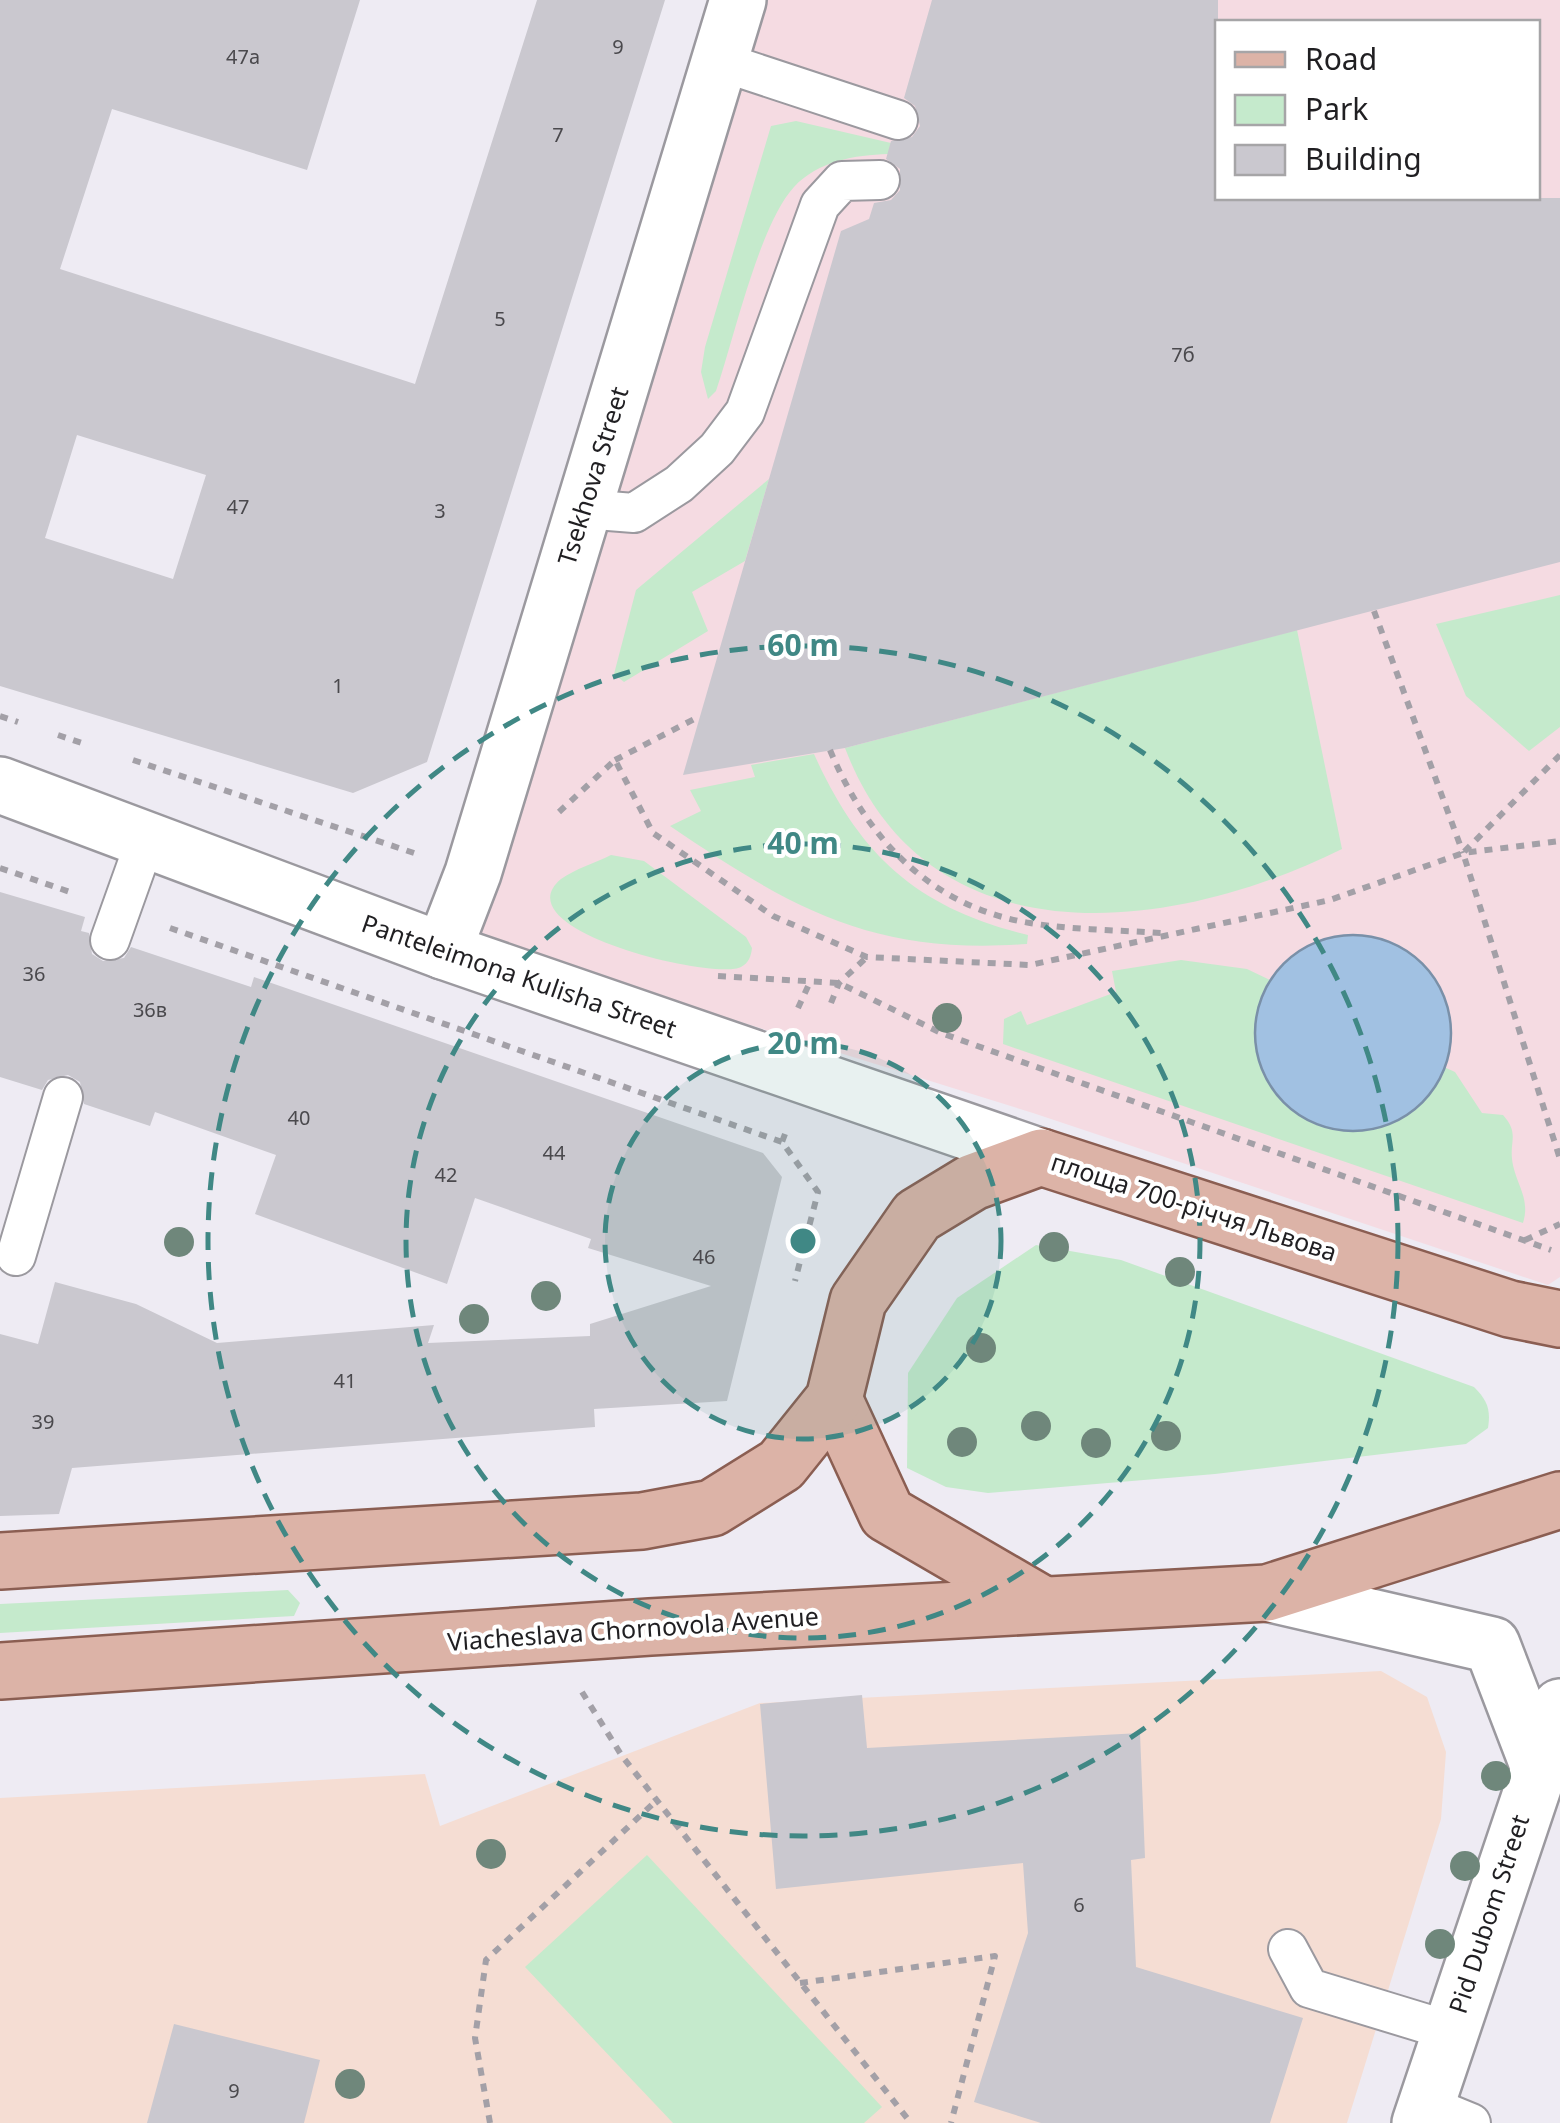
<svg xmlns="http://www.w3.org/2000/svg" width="1560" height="2123" viewBox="0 0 1560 2123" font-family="'Noto Sans',sans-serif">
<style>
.commercial{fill:#f5dbe2;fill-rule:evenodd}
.education{fill:#f5ddd3}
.green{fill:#c5eacc}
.water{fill:#a1c1e2;stroke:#7a90a8;stroke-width:2.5}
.building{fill:#cac8cf;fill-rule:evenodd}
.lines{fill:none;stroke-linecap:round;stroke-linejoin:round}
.service-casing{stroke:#9b999f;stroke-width:42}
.minor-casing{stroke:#9b999f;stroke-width:60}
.tertiary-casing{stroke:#9b999f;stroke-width:60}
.primary-casing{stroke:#8b5e52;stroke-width:60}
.path{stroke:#a3a0a7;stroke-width:6;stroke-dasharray:8 8;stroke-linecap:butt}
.service{stroke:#fff;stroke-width:38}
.minor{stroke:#fff;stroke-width:55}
.tertiary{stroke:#fff;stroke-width:55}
.primary{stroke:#dcb3a7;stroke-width:55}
.tree{fill:#6f877b}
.ring{fill:none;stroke:#408885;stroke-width:5;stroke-dasharray:18 12}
.labels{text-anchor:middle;stroke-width:8;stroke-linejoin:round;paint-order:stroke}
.number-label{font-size:20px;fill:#4a494d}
.street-label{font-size:25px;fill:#201f22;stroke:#fff}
.centre{fill:#408885;stroke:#fff;stroke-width:5}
.ring-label{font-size:30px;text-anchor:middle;font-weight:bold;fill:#408885;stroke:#fff;stroke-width:8;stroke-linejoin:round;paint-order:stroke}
</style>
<rect width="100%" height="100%" fill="#eeebf3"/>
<!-- commercial -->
<path class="commercial" d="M760,0H1560V1277L1548,1285L1033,1113L474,939ZM1218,22H1538V198H1218Z"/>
<!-- education -->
<polygon class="education" points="1381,1671 1427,1697 1446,1752 1441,1819 1347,2123 0,2123 0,1798 425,1774 440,1826 760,1703"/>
<!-- green -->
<g class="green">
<path d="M796,121L891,143L888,154C855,155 818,161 794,187C759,225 734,339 716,391L708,399L701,372L705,347L771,126Z"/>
<polygon points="769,479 745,561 692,592 708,631 624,682 614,674 636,590"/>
<polygon points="1560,595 1560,727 1529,751 1466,696 1436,624"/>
<path d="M1297,630L1342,849C1172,934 927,964 845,748Z"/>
<path d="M814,754C860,856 917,908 1028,935L1027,944C873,955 794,910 670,826L701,811L690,790L755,777L751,765Z"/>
<path d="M611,855L644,861L746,937L752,948C751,956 749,963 741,967C715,981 500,930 561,879C575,869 595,863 611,855Z"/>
<path d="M1181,960L1247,969L1270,980L1265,987L1441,1079L1444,1067L1455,1072L1482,1113L1503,1115C1519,1133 1510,1140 1512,1159C1515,1184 1531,1197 1523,1223L1003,1044L1004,1019L1021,1011L1027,1025L1116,992L1112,971Z"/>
<path d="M1036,1245L1121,1260L1474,1387C1487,1400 1491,1409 1488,1428L1466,1444L1215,1474L988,1493L946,1487L907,1468L908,1373L957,1298Z"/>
<polygon points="288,1590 300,1603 294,1616 0,1633 0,1604"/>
<polygon points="647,1855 882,2107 864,2123 673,2123 525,1967"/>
</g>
<!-- water -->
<circle class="water" cx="1353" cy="1033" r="98"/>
<!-- building -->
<g class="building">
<path d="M0,0H360L307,170L112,109L60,269L415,384L537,0H665L427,762L353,793L0,686ZM77,435L206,475L173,579L45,538Z"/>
<polygon points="932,0 1218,0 1218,198 1560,198 1560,562 845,748 683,775 841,231 869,219 874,203 891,200 900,190 900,169 886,159 891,141 912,137 920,126 915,106 904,98"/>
<polygon points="0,892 85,917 81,931 89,933 92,954 103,961 124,958 131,947 251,987 254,977 763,1153 782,1177 727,1401 594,1409 595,1427 72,1468 59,1514 0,1516 0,1334 38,1344 55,1282 136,1304 217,1343 434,1325 428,1343 590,1336 590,1324 711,1286 588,1248 591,1239 475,1198 447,1284 255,1214 276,1155 155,1112 150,1126 84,1104 80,1082 68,1075 48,1080 42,1090 0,1077"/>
<polygon points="862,1695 867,1748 1140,1733 1145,1858 1131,1860 1136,1967 1303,2018 1270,2123 1041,2123 974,2102 1028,1933 1023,1863 776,1889 760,1704"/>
<polygon points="174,2024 320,2060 304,2123 147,2123"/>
</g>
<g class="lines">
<defs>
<g id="service">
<polyline points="719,61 898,120"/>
<polyline points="583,509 634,513 679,484 717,449 745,412 820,205 842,181 880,180"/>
<polyline points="110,940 146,839"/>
<polyline points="16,1256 63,1097"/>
<polyline points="1288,1949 1309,1988 1450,2031"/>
<polyline points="1427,2105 1471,2123"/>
</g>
<polyline id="minor" points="443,951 473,873 738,0"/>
<g id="tertiary">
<polyline points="0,785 443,951 1041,1157"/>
<polyline points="1267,1593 1492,1645 1538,1765"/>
<polyline points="1420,2123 1560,1707"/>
</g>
<g id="primary">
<polyline points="834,1399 887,1514 1040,1603"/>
<polyline points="0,1561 642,1521 712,1508 781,1465 834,1399 858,1301 917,1216 973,1182 1041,1157 1510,1309 1560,1319"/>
<polyline points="0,1671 650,1627 1267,1593 1560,1500"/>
</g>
</defs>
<!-- service casing -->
<use href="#service" class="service-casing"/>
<!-- minor casing -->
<use href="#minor" class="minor-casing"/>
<!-- tertiary casing -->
<use href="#tertiary" class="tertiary-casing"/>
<!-- primary casing -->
<use href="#primary" class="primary-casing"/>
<!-- path -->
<g class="path">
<polyline points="1374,611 1463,853"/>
<polyline points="0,716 18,722"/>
<polyline points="58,735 88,745"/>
<path d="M830,750C867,839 931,907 1030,923C1073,930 1118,930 1161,933"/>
<polyline points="1560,755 1463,853 1560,1159"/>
<polyline points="133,760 417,854"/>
<polyline points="615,760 700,716"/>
<polyline points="559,812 615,760 653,833 773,916 867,957 1030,965 1330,900 1463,853 1560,841"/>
<polyline points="0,868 73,893"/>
<polyline points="170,928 782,1142"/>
<polyline points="718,976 839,983 941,1033 1551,1250"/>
<polyline points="831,1003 839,983 867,957"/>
<polyline points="798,1008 810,982"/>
<polyline points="785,1134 782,1142 818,1192 795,1281"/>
<polyline points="1525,1240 1560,1224"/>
<polyline points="582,1692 622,1756 911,2123"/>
<polyline points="800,1983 995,1956 951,2123"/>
<polyline points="490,2123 475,2038 486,1960 657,1800"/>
</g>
<!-- service -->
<use href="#service" class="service"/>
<!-- minor -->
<use href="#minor" class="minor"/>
<!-- tertiary -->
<use href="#tertiary" class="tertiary"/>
<!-- primary -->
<use href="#primary" class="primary"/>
</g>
<!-- trees -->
<g class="tree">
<circle cx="947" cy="1018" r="15"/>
<circle cx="179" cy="1242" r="15"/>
<circle cx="1054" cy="1247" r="15"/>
<circle cx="1180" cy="1272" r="15"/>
<circle cx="546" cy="1296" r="15"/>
<circle cx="474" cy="1319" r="15"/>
<circle cx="981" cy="1348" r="15"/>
<circle cx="1036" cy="1426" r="15"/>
<circle cx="1166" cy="1436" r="15"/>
<circle cx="962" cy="1442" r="15"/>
<circle cx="1096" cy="1443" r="15"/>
<circle cx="1496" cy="1776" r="15"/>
<circle cx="491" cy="1854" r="15"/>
<circle cx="1465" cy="1866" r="15"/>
<circle cx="1440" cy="1944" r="15"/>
<circle cx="350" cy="2084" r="15"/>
</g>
<!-- distance rings -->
<circle cx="803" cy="1241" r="198" fill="#408885" fill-opacity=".12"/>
<g class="ring">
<circle cx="803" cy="1241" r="198"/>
<circle cx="803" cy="1241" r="397"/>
<circle cx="803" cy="1241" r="595"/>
</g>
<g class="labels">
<!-- number labels -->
<g class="number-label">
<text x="618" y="54">9</text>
<text x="243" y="64">47а</text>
<text x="558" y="142">7</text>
<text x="500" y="326">5</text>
<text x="1183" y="362">7б</text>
<text x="238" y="514">47</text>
<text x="440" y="518">3</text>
<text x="338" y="693">1</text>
<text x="34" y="981">36</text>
<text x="150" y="1017">36в</text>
<text x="299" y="1125">40</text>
<text x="554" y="1160">44</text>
<text x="446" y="1182">42</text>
<text x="704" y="1264">46</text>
<text x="345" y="1388">41</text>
<text x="43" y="1429">39</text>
<text x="1079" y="1912">6</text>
<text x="234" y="2098">9</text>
</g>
<!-- street labels -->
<g class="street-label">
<text transform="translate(593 476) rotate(-73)" y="9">Tsekhova Street</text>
<text transform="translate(519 976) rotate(19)" y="9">Panteleimona Kulisha Street</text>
<text transform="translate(1194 1207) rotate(18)" y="9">площа 700-річчя Львова</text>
<text transform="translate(633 1629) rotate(-4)" y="9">Viacheslava Chornovola Avenue</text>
<text transform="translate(1489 1914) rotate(-72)" y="9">Pid Dubom Street</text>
</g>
</g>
<circle cx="803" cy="1241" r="15" class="centre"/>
<g class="ring-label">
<text x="803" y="656">60 m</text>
<text x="803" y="854">40 m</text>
<text x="803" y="1054">20 m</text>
</g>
<!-- legend -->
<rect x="1215" y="20" width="325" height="180" fill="#ffffff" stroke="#a6a5a7" stroke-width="2.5"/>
<rect x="1235" y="52" width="50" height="15" fill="#dcb3a7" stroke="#a6a5a7" stroke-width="2.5"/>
<text x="1305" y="70" font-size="30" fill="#201f22">Road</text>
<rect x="1235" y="95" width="50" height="30" fill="#c5eacc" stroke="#a6a5a7" stroke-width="2.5"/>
<text x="1305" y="120" font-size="30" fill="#201f22">Park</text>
<rect x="1235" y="145" width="50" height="30" fill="#cac8cf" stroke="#a6a5a7" stroke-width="2.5"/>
<text x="1305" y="170" font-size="30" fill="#201f22">Building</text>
</svg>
